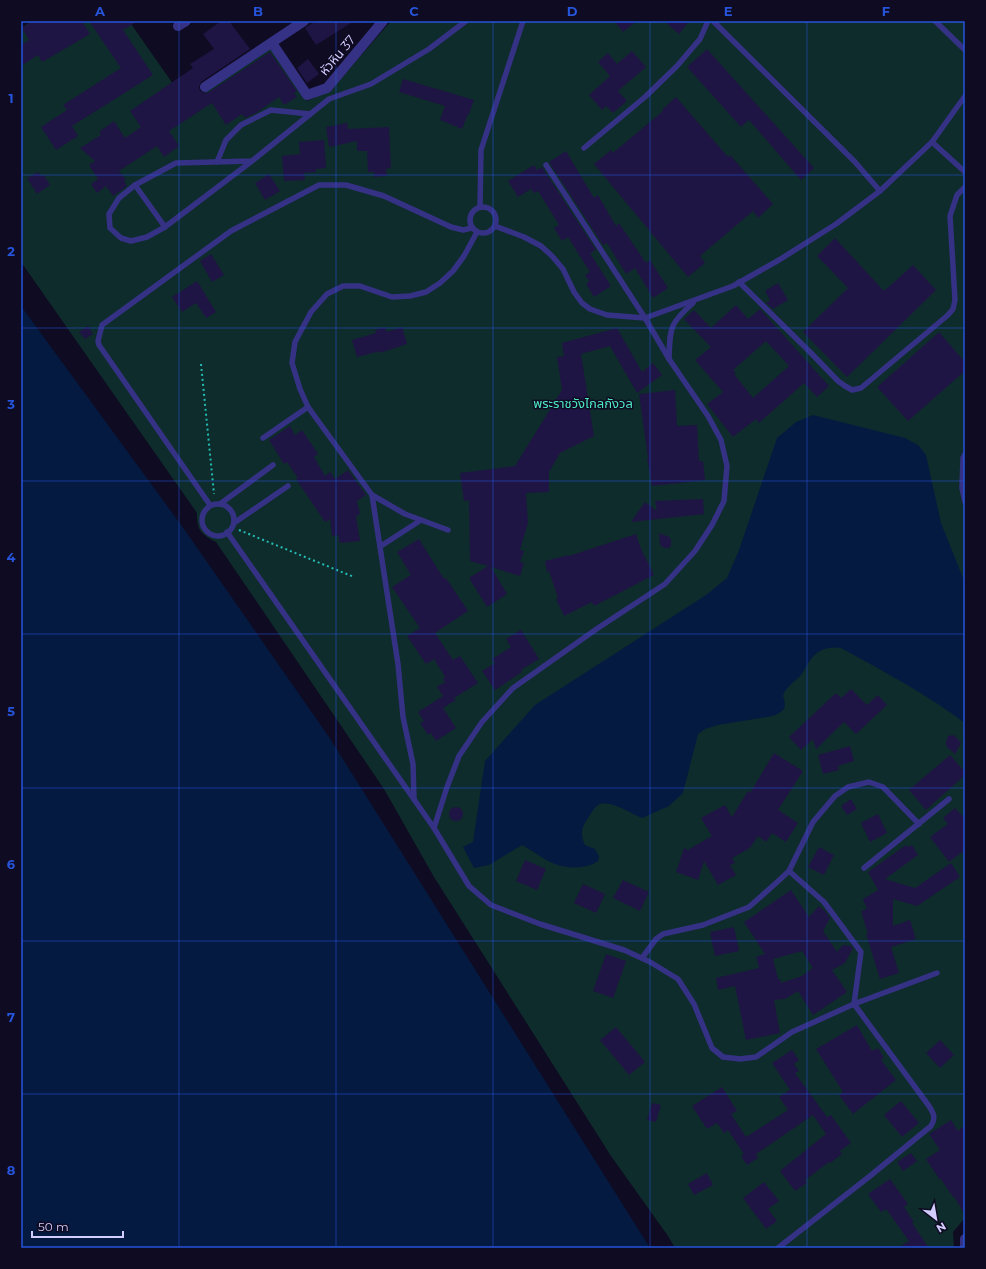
<svg xmlns="http://www.w3.org/2000/svg" width="986" height="1269" viewBox="0 0 986 1269" font-family="Montserrat,'Noto Sans Thai',sans-serif">
<style>
.green{fill:#0e2c2b}
.water{fill:#051a41}
.building{fill:#1f1544;fill-rule:evenodd}
.lines{fill:none;stroke-linecap:round;stroke-linejoin:round}
.path{stroke:#23bcb4;stroke-width:2;stroke-dasharray:2 3;stroke-linecap:butt}
.service{stroke:#353285;stroke-width:5.5}
.minor{stroke:#353285;stroke-width:10}
.grid{fill:none;stroke:#2654da;stroke-width:1;stroke-opacity:0.55}
.labels{text-anchor:middle;stroke-width:3;stroke-linejoin:round;paint-order:stroke}
.street-label{font-size:13px;fill:#d2ccff;stroke:#0f0b22}
.park-label{font-size:13px;fill:#4de9c3;stroke:#0f0b22}
.neatline{fill:none;stroke:#2654da;stroke-width:1.5}
.grid-label{font-size:13px;text-anchor:middle;font-weight:bold;fill:#2654da}
</style>
<rect width="100%" height="100%" fill="#0f0b22"/>
<!-- green -->
<path class="green" d="M32,21H129L187,104L271,48L307,101L331,90L391,21H965V1218L953,1232L954,1248H675L668,1236L611,1156L434,877L384,789L216,542C202,535 196,530 197,513L21,262V28Z"/>
<!-- water -->
<g class="water">
<polygon points="21,306 184,529 329,737 650,1248 21,1248"/>
<path d="M813,415L905,438L918,445L926,455L941,523L965,583V723C926,694 883,671 841,648C829,646 819,649 811,659C807,664 805,670 801,675C794,683 787,685 783,696C787,708 785,711 773,716L718,725L705,729L698,734L683,793L669,806L642,818C632,814 610,800 600,804C595,806 591,813 588,818C581,828 580,834 585,845L595,849L599,856L598,861C587,869 568,869 555,864C544,860 533,851 522,845L489,865L474,868L463,847L473,842L485,761L535,705L706,595L727,578L739,550L777,438L796,422Z"/>
</g>
<!-- building -->
<g class="building">
<polygon points="33,21 82,21 90,34 42,62 38,55 21,66 21,45 29,40 22,28"/>
<polygon points="89,21 138,21 123,30 153,75 72,126 78,136 56,150 41,127 67,110 63,105 121,68"/>
<polygon points="221,21 229,21 250,49 201,82 199,87 200,91 205,93 209,92 270,52 297,91 294,93 297,97 284,105 279,97 256,113 245,118 242,114 226,125 212,103 169,131 179,146 164,157 157,146 119,171 126,180 124,181 127,186 113,196 106,186 97,193 91,184 98,179 89,165 95,161 80,148 101,135 99,132 114,121 125,138 141,127 130,111 193,68 190,64 214,49 203,34"/>
<polygon points="316,21 354,21 316,45 305,28"/>
<polygon points="614,21 637,21 623,32"/>
<polygon points="664,21 689,21 679,34"/>
<polygon points="707,49 814,168 801,180 749,120 741,127 687,67"/>
<polygon points="632,51 646,67 618,91 627,101 613,113 606,106 602,110 589,95 610,76 598,62 608,53 617,64"/>
<polygon points="308,59 319,74 307,83 297,68"/>
<polygon points="403,79 474,100 469,114 468,114 462,129 440,120 445,106 399,92"/>
<polygon points="676,97 728,157 730,155 773,204 758,218 753,211 700,256 705,263 688,277 594,164 611,150 613,153 663,111 662,110"/>
<polygon points="347,123 348,129 389,127 391,168 386,169 387,176 374,177 374,172 368,172 367,151 357,151 357,141 329,147 326,127"/>
<polygon points="324,140 326,168 316,169 316,172 304,173 305,180 284,181 282,156 300,154 299,142"/>
<polygon points="566,151 594,198 598,195 616,226 619,223 646,263 650,260 668,288 653,298 635,268 626,274 607,243 603,245 549,162"/>
<polygon points="534,165 537,170 542,167 596,250 590,253 611,286 594,297 586,284 589,281 585,275 590,272 568,237 562,241 554,228 559,225 538,191 534,193 531,189 518,197 508,181"/>
<polygon points="38,172 41,176 44,175 50,185 37,194 27,178"/>
<polygon points="269,174 280,191 265,200 255,183"/>
<polygon points="835,238 884,291 913,265 936,290 847,377 803,332 848,288 817,256"/>
<polygon points="211,254 224,275 212,282 200,261"/>
<polygon points="197,281 216,312 206,318 196,303 182,312 172,297"/>
<polygon points="778,283 788,300 773,309 766,303 770,300 765,291"/>
<path d="M736,305L748,319L760,309L829,386L817,397L804,383L759,423L756,419L733,437L707,404L723,392L695,360L711,347L684,319L694,310L711,328ZM766,341L789,366L753,398L734,374L736,373L733,370Z"/>
<polygon points="88,326 93,334 85,339 79,332"/>
<polygon points="385,327 387,332 402,327 407,344 380,353 380,351 357,357 352,340 376,333 375,330"/>
<polygon points="617,328 642,372 653,363 662,375 637,393 610,346 581,354 594,436 560,453 549,472 549,492 526,493 528,523 520,550 524,551 520,562 524,563 520,576 491,567 507,594 487,607 469,578 488,566 470,561 469,500 464,501 460,473 515,466 562,390 557,357 564,356 562,343"/>
<polygon points="939,332 965,362 965,371 908,421 877,387"/>
<polygon points="675,390 677,426 697,425 699,461 703,461 705,480 652,486 647,458 648,458 639,394"/>
<polygon points="290,426 295,435 302,430 318,454 314,457 325,476 330,472 335,479 348,470 366,495 357,501 360,514 356,516 360,541 340,543 338,535 332,536 330,519 325,522 296,479 298,478 287,462 284,464 269,440"/>
<polygon points="703,499 704,514 631,522 645,502 657,511 655,501"/>
<polygon points="659,533 669,537 671,539 671,545 669,548 665,548 662,547 660,545"/>
<polygon points="636,534 641,549 654,575 594,606 592,602 564,616 556,599 558,598 549,571 547,572 545,561 569,555 569,556"/>
<polygon points="419,539 444,579 446,578 468,611 435,633 453,660 460,656 478,683 454,698 456,700 443,708 456,728 436,741 431,733 428,735 420,723 424,721 418,712 443,696 437,687 445,682 443,679 445,677 434,659 426,664 407,636 420,628 392,587 411,575 397,552"/>
<polygon points="521,630 539,659 521,670 522,672 495,690 482,671 495,663 492,659 511,647 506,639"/>
<polygon points="851,689 867,705 878,695 887,705 856,734 844,722 816,749 813,739 801,750 789,737 836,693 841,698"/>
<polygon points="954,735 961,743 955,754 946,746 946,742 948,736"/>
<polygon points="850,746 854,761 838,766 839,770 823,774 818,755"/>
<polygon points="774,753 803,771 778,810 798,823 786,842 772,833 766,842 758,836 750,848 732,858 735,863 730,865 736,875 718,885 704,861 698,880 676,872 684,848 688,850 712,836 701,818 725,805 732,817 748,791 750,793"/>
<polygon points="950,755 965,772 965,775 926,810 909,790"/>
<polygon points="851,799 857,809 847,815 841,806"/>
<circle cx="456" cy="814" r="7"/>
<polygon points="955,808 965,819 965,850 949,862 930,837 948,824 943,818"/>
<polygon points="878,814 887,833 870,842 861,823"/>
<polygon points="906,845 909,847 912,845 918,855 885,879 915,888 951,863 960,877 917,906 893,899 893,926 910,920 916,939 891,947 899,973 880,979 866,934 868,934 861,911 867,909 863,899 878,890 868,872"/>
<polygon points="819,847 834,855 824,875 808,867"/>
<polygon points="525,860 546,869 537,890 516,881"/>
<polygon points="623,880 649,892 640,911 613,898"/>
<polygon points="583,884 605,894 596,913 574,903"/>
<path d="M791,890L809,917L819,906L825,911L830,918L823,931L837,952L843,945L851,946L853,948L845,963L832,970L847,992L813,1015L798,991L785,999L774,1000L780,1033L746,1040L735,986L718,990L716,978L759,968L756,957L765,954L744,922ZM802,951L813,968L802,976L781,983L780,979H778L773,959Z"/>
<polygon points="734,927 739,951 715,956 710,932"/>
<polygon points="606,954 626,961 613,998 593,991"/>
<polygon points="857,1025 872,1051 878,1048 884,1058 881,1060 896,1080 853,1114 839,1095 843,1092 816,1049"/>
<polygon points="616,1027 645,1062 629,1075 600,1040"/>
<polygon points="940,1040 954,1055 940,1068 926,1053"/>
<polygon points="792,1050 799,1060 794,1064 799,1071 795,1073 827,1117 831,1115 851,1143 840,1151 842,1154 830,1163 829,1162 805,1180 807,1183 795,1191 780,1171 826,1134 813,1115 756,1154 758,1158 747,1165 741,1156 744,1154 728,1130 724,1133 717,1123 707,1129 692,1106 722,1087 737,1111 731,1114 746,1137 788,1110 779,1097 790,1090 772,1063"/>
<polygon points="901,1101 919,1123 902,1137 884,1115"/>
<polygon points="652,1103 661,1105 656,1122 647,1120"/>
<polygon points="951,1120 958,1131 965,1125 965,1215 954,1196 953,1197 941,1179 940,1180 926,1159 940,1150 929,1134"/>
<polygon points="911,1153 917,1161 903,1171 897,1162"/>
<polygon points="707,1173 713,1185 694,1195 688,1184"/>
<polygon points="890,1179 908,1204 904,1207 914,1222 912,1223 929,1248 898,1248 909,1241 886,1209 881,1212 868,1194"/>
<polygon points="764,1182 779,1201 768,1209 777,1221 766,1229 743,1198"/>
</g>
<g class="lines">
<!-- path -->
<g class="path">
<polyline points="201,364 214,494"/>
<polyline points="239,530 354,577"/>
</g>
<!-- service -->
<g class="service">
<polyline points="713,21 855,162 880,191"/>
<polyline points="935,21 965,50"/>
<polyline points="932,142 965,172"/>
<polyline points="584,148 645,97 677,66 700,39 708,21"/>
<polyline points="252,161 176,163 135,185 119,198 109,214 110,228 121,238 131,241 147,237 165,227 252,161 329,99 371,84 429,49 466,21"/>
<polyline points="217,162 226,140 241,125 271,110 310,114"/>
<polyline points="135,185 165,227"/>
<circle cx="483" cy="220" r="13"/>
<polyline points="480,207 481,150 523,21"/>
<polyline points="495,226 524,237 541,246 552,256 563,269 574,292 582,303 590,309 607,315 645,318 733,286 779,260 836,224 880,191 932,142 965,96"/>
<polyline points="739,282 810,352 838,381 845,386 852,390 861,388 948,315 953,309 955,300 950,216 957,195 965,187"/>
<path d="M669,359C670,328 669,324 693,303"/>
<polyline points="263,438 308,407"/>
<polyline points="965,454 963,458 962,488 965,502"/>
<polyline points="372,495 405,514 448,530"/>
<circle cx="218" cy="520" r="16"/>
<polyline points="220,504 273,465"/>
<polyline points="210,505 99,345 98,341 102,325 231,231 319,185 346,185 384,196 451,227 463,230 472,228"/>
<polyline points="234,523 288,486"/>
<polyline points="227,532 434,828 469,886 491,905 540,924 624,950 650,962 678,979 694,1004 712,1048 723,1057 740,1059 756,1057 792,1032 854,1004 937,973"/>
<polyline points="381,546 421,520"/>
<polyline points="414,799 413,764 403,717 398,664 372,495 308,407 300,389 292,363 295,342 311,312 327,294 343,286 360,286 392,297 410,296 426,292 440,283 453,271 464,256 477,232"/>
<polyline points="434,828 447,787 459,756 482,722 513,688 598,628 665,584 695,551 712,525 724,501 727,466 721,440 708,416 669,359 645,318 546,165"/>
<polyline points="864,868 949,799"/>
<polyline points="642,958 656,939 663,934 703,925 749,907 775,884 789,871 813,822 835,796 848,787 869,782 883,787 919,824"/>
<path d="M778,1248L870,1176L931,1126C936,1118 934,1114 929,1106L854,1004L861,952L824,902L789,871"/>
</g>
<!-- minor -->
<g class="minor">
<polyline points="178,26 186,21"/>
<polyline points="272,43 307,95 327,88 383,21"/>
<polyline points="205,87 304,21"/>
<polyline points="965,1239 965,1247"/>
</g>
</g>
<!-- grid -->
<path class="grid" d="M179,21V1248M336,21V1248M493,21V1248M650,21V1248M807,21V1248M21,175H965M21,328H965M21,481H965M21,634H965M21,788H965M21,941H965M21,1094H965"/>
<g class="labels">
<!-- street labels -->
<g class="street-label">
<text transform="translate(337 55) rotate(-50)" y="5">หัวหิน 37</text>
</g>
<!-- park labels -->
<g class="park-label">
<text x="583" y="408">พระราชวังไกลกังวล</text>
</g>
</g>
<!-- border -->
<rect width="986" height="1269" fill="none" stroke="#0f0b22" stroke-width="44"/>
<!-- north arrow -->
<g transform="translate(936 1219) rotate(149)" stroke="#0f0b22" stroke-width="3" paint-order="stroke">
<path d="M0-3L7 15L0 10L-7 15Z" fill="#d2ccff"/>
<text y="-6" font-size="11" font-weight="bold" text-anchor="middle" fill="#d2ccff">N</text>
</g>
<!-- scale -->
<path d="M32 1231v6h91v-6" fill="none" stroke="#d2ccff" stroke-width="2"/>
<text x="38" y="1231" font-size="12" fill="#d2ccff" stroke="#0f0b22" stroke-width="3" paint-order="stroke">50 m</text>
<rect x="22" y="22" width="942" height="1225" class="neatline"/>
<g class="grid-label">
<text x="100" y="16">A</text>
<text x="258" y="16">B</text>
<text x="414" y="16">C</text>
<text x="572" y="16">D</text>
<text x="728" y="16">E</text>
<text x="886" y="16">F</text>
<text x="11" y="103">1</text>
<text x="11" y="256">2</text>
<text x="11" y="409">3</text>
<text x="11" y="562">4</text>
<text x="11" y="716">5</text>
<text x="11" y="869">6</text>
<text x="11" y="1022">7</text>
<text x="11" y="1175">8</text>
</g>
</svg>
